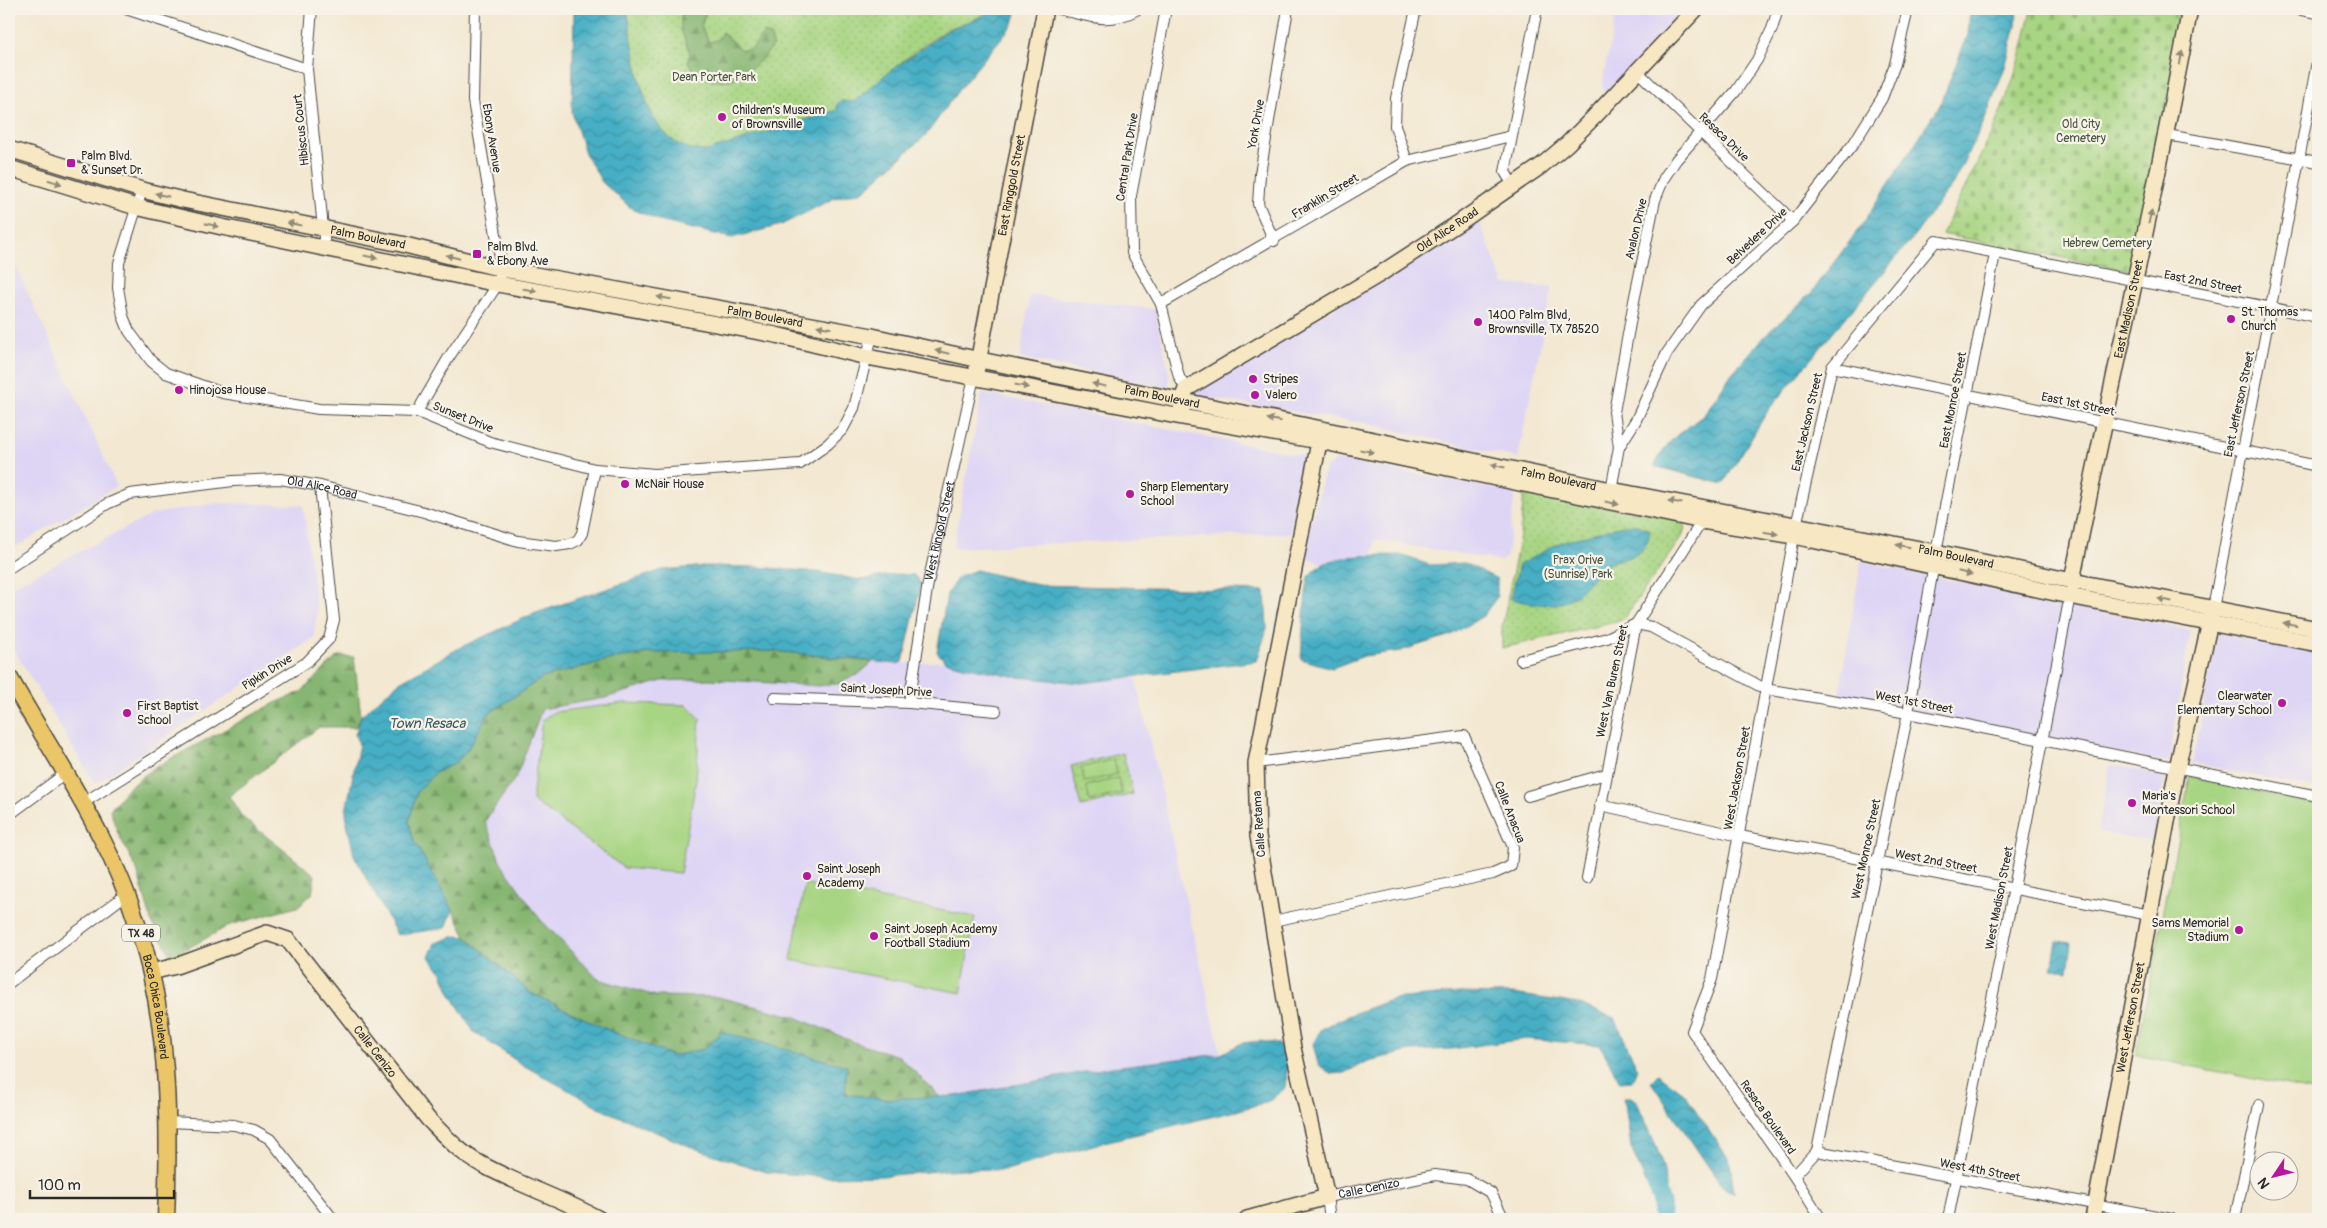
<svg xmlns="http://www.w3.org/2000/svg" width="2327" height="1228" viewBox="0 0 2327 1228" font-family="Pangolin,sans-serif">
<style>
.built{fill:#ded5f5}
.grass{fill:url(#grass-dots);stroke:#6a8057}
.forest{fill:url(#forest-firs);stroke:#58704e}
.cemetery{fill:url(#cemetery-stones);stroke:#6a8057}
.garden{fill:#a8d583;stroke:#6a8057}
.water{fill:url(#water-waves);stroke:#386d78}
.lines{fill:none;stroke-linecap:round;stroke-linejoin:round}
.river{stroke:#46afc5;stroke-width:18}
.street-casing{stroke:#494744;stroke-width:12}
.secondary-casing{stroke:#494744;stroke-width:18}
.primary-casing{stroke:#494744;stroke-width:19}
.street{stroke:#fff;stroke-width:10}
.secondary{stroke:#f7e8c3;stroke-width:15}
.primary{stroke:#eac669;stroke-width:16}
.oneway{fill:#918a77}
.poi-dot{fill:#b5179e;stroke:#f7f3e8;stroke-width:2}
.labels{text-anchor:middle;stroke-width:4.5;stroke-linejoin:round;paint-order:stroke}
.shield{fill:#f7f3e8;stroke:#686764;stroke-width:1}
.shield-label{font-size:11px;font-weight:bold;fill:#2b2b2b}
.park-label{font-size:12px;fill:#4a5641;stroke:#f7f3e8}
.poi-label{font-size:12px;fill:#2b2b2b;stroke:#f7f3e8;text-anchor:start}
.street-label{font-size:12px;fill:#2b2b2b;stroke:#f7f3e8}
.water-label{font-size:14px;font-style:italic;fill:#345961;stroke:#f7f3e8}
</style>
<defs>
<pattern id="grass-dots" width="8" height="8" patternUnits="userSpaceOnUse" patternTransform="scale(1.25)"><rect width="8" height="8" fill="#a8d583"/><path d="M2 2h.1M6 6h.1" fill="none" stroke="#91b771" stroke-width="1.8" stroke-linecap="round"/></pattern>
<pattern id="forest-firs" width="22" height="20" patternUnits="userSpaceOnUse" patternTransform="scale(1.25)"><rect width="22" height="20" fill="#86b671"/><path d="M5 1l3.5 6h-7zM16 11l3.5 6h-7z" fill="#6e945d"/></pattern>
<pattern id="cemetery-stones" width="16" height="16" patternUnits="userSpaceOnUse" patternTransform="scale(1.25)"><rect width="16" height="16" fill="#a8d583"/><path d="M2 7V4a2 2 0 0 1 4 0v3zM10 15v-3a2 2 0 0 1 4 0v3z" fill="#91b771"/></pattern>
<pattern id="water-waves" width="16" height="10" patternUnits="userSpaceOnUse" patternTransform="scale(1.25)"><rect width="16" height="10" fill="#46afc5"/><path d="M0 5q4-4 8 0t8 0" fill="none" stroke="#3b8fa0"/></pattern>
</defs>
<rect width="100%" height="100%" fill="#f7f3e8"/>
<filter id="ink" filterUnits="userSpaceOnUse"><feTurbulence type="fractalNoise" baseFrequency=".02" numOctaves="2"/><feDisplacementMap in="SourceGraphic" scale="10" xChannelSelector="R" yChannelSelector="G"/><feConvolveMatrix kernelMatrix="1 2 1 2 8 2 1 2 1" color-interpolation-filters="sRGB"/></filter>
<filter id="wash" filterUnits="userSpaceOnUse"><feTurbulence type="fractalNoise" baseFrequency=".0096" numOctaves="4" result="noise"/><feDisplacementMap in="SourceGraphic" scale="20" xChannelSelector="R" yChannelSelector="G"/><feGaussianBlur stdDeviation="1.12" result="paint"/><feColorMatrix in="noise" values="0 0 0 0 0 0 0 0 0 0 0 0 0 0 0 0 0 1.4 0 .05"/><feComposite in="paint" operator="in"/></filter>
<g filter="url(#wash)">
<rect width="100%" height="100%" fill="#f3e8d1"/>
<!-- built -->
<g class="built">
<polygon points="1617,9 1688,9 1605,94 1602,85"/>
<polygon points="1479,221 1504,284 1552,287 1518,458 1364,423 1195,396 1199,389"/>
<polygon points="9,258 12,259 117,486 9,551"/>
<polygon points="1030,295 1155,309 1169,372 1169,388 1020,358"/>
<polygon points="982,393 1305,456 1290,533 953,548"/>
<polygon points="1338,460 1515,492 1507,556 1501,561 1375,540 1373,556 1352,557 1323,564 1302,556 1326,467"/>
<polygon points="217,503 303,505 317,611 314,638 95,784 9,642 9,588 153,514"/>
<polygon points="1861,561 2190,630 2169,763 1839,695"/>
<polygon points="2218,633 2318,653 2318,789 2192,763"/>
<polygon points="825,658 897,664 945,661 1018,677 1082,683 1135,676 1221,1054 1112,1067 955,1096 884,1099 466,937 453,910 505,700"/>
<polygon points="2110,765 2165,775 2154,842 2098,832"/>
</g>
<!-- grass -->
<g class="grass">
<path d="M627,9H988C979,22 961,22 947,30C916,49 882,77 854,102L841,101L838,110L707,151C640,152 636,57 627,9Z"/>
<polygon points="1524,494 1680,519 1685,527 1682,537 1624,618 1611,623 1502,648 1502,627 1520,536"/>
<polygon points="1123,753 1133,794 1081,807 1071,766"/>
</g>
<!-- forest -->
<g class="forest">
<path d="M681,9H707L701,26L709,42L718,40L722,32L741,50L752,49L764,33L771,37L773,45C754,74 712,101 688,62L690,53L681,30Z"/>
<polygon points="775,651 873,662 859,674 838,684 818,686 709,679 662,681 605,698 542,709 516,777 485,821 502,865 540,919 598,979 656,996 718,997 793,1016 861,1045 899,1056 940,1097 884,1099 845,1094 704,1049 673,1056 604,1028 531,993 466,937 453,910 414,841 409,822 417,792 423,783 435,773 457,762 469,747 488,714 542,678 607,660 649,653"/>
<polygon points="338,656 354,657 361,716 356,727 319,727 229,796 242,817 315,875 312,894 297,907 230,925 172,957 152,923 137,870 118,833 110,810 127,789 155,767 275,703 301,692"/>
</g>
<!-- cemetery -->
<path class="cemetery" d="M2031,9H2189L2136,272L1942,234C1977,161 2019,90 2031,9Z"/>
<!-- garden -->
<g class="garden">
<polygon points="624,703 687,705 700,718 696,780 680,873 624,868 532,800 542,720 554,712"/>
<polygon points="1114,759 1117,774 1085,782 1081,768"/>
<polygon points="2190,776 2318,805 2318,1092 2136,1055"/>
<polygon points="1118,778 1122,793 1090,801 1086,786"/>
<polygon points="805,884 975,917 961,993 791,960"/>
</g>
<!-- water -->
<g class="water">
<path d="M574,9H627C636,57 640,152 707,151L837,110V104L841,101L854,102L886,74L948,30L983,16L992,9H1017L1013,24L960,88L926,135L863,191L835,198L781,225L732,238L663,222L632,209L602,182L585,153L572,112Z"/>
<polygon points="1970,9 2017,9 2016,26 2005,67 1982,126 1953,183 1916,234 1769,409 1723,484 1654,466 1664,449 1677,435 1704,415 1732,373 1765,336 1812,292 1864,222 1940,105 1968,34"/>
<path d="M1623,525H1638L1650,530C1649,539 1646,548 1638,553C1629,560 1616,559 1610,563C1590,575 1581,600 1556,604C1541,606 1525,602 1511,599L1519,565L1559,543Z"/>
<path d="M1400,555L1430,565L1465,563L1497,579V597L1483,616L1451,635L1400,651L1364,656L1332,668L1301,659C1302,645 1305,586 1309,577C1322,552 1376,556 1400,555Z"/>
<polygon points="707,566 757,567 817,572 861,580 897,574 914,575 921,583 903,662 897,664 775,651 649,653 607,660 542,678 488,714 469,747 457,762 435,773 417,792 409,822 414,841 453,910 446,928 397,935 354,855 347,823 346,811 359,744 355,735 361,716 398,683 461,647 533,614 662,570"/>
<polygon points="976,570 1038,585 1265,591 1267,628 1257,661 1082,683 1018,677 963,666 945,661 937,652 947,594 958,577"/>
<polygon points="456,936 466,937 531,993 604,1028 673,1056 704,1049 722,1032 847,1066 845,1094 884,1099 955,1096 1112,1067 1221,1054 1242,1043 1260,1041 1279,1044 1288,1064 1285,1088 1269,1101 1240,1110 1104,1142 1006,1170 960,1169 882,1176 824,1177 766,1172 691,1147 606,1111 521,1064 474,1032 450,993 442,973 429,957 435,943"/>
<polygon points="2057,941 2072,943 2068,971 2052,969"/>
<polygon points="1458,993 1514,994 1579,1004 1615,1018 1637,1068 1632,1081 1620,1082 1600,1045 1526,1039 1452,1049 1411,1051 1368,1061 1344,1073 1330,1074 1318,1064 1313,1044 1321,1029 1350,1015 1393,999"/>
<polygon points="1658,1074 1684,1093 1730,1161 1734,1193 1721,1185 1651,1082"/>
<path d="M1624,1097H1631L1637,1102C1647,1127 1677,1181 1662,1205L1655,1204L1631,1148Z"/>
</g>
<g class="lines">
<!-- river -->
<polyline class="river" points="1655,1183 1662,1205 1661,1219"/>
</g>
</g>
<g filter="url(#ink)">
<g class="lines">
<defs>
<g id="street">
<polyline points="126,9 307,69"/>
<polyline points="312,9 307,69 325,248"/>
<path d="M1058,9C1089,16 1107,26 1138,9"/>
<polyline points="1166,9 1131,196 1132,253 1161,304 1179,377 1186,389"/>
<polyline points="2296,9 2318,13"/>
<polyline points="1637,71 1793,221"/>
<polyline points="2167,135 2318,162"/>
<polyline points="1407,161 1395,126 1396,98 1416,9"/>
<polyline points="1513,185 1505,172 1537,9"/>
<polyline points="142,190 119,263 118,288 123,316 129,331 151,361 166,373 223,393 319,409 417,412 490,442 595,469 655,474 800,464 828,444 843,429 854,408 872,336"/>
<polyline points="1274,241 1258,204 1260,174 1288,9"/>
<polyline points="1161,304 1407,161 1511,136"/>
<polyline points="1832,367 2318,466"/>
<polyline points="417,412 449,357 498,284 502,269 473,101 475,9"/>
<polyline points="1619,447 1636,420 1667,353 1701,305 1793,221 1854,143 1882,98 1895,64 1908,9"/>
<polyline points="1611,490 1619,447 1614,412 1634,301 1655,200 1664,178 1676,160 1736,91 1757,60 1772,29 1778,9"/>
<path id="s1" d="M9,568L107,504L130,494L233,481L280,479L320,486L424,512L518,541L556,546L570,544L578,540L582,533L595,469"/>
<path d="M2213,609C2247,425 2285,241 2318,56"/>
<polyline points="1521,660 1607,638 1636,624 1651,627 1765,689 1908,713 2318,796"/>
<polyline points="774,698 909,703 996,711"/>
<path id="s2" d="M909,703L928,583L974,377"/>
<polyline points="1256,763 1464,736 1513,847 1511,866 1493,874 1273,921"/>
<polyline points="1528,796 1606,774"/>
<polyline points="83,803 307,662 329,639 334,620 320,486"/>
<polyline points="1600,805 1740,836 2150,915"/>
<polyline points="9,815 66,773"/>
<polyline points="1587,878 1636,624 1704,518"/>
<polyline points="9,983 127,894"/>
<polyline points="169,1122 234,1125 254,1130 270,1139 333,1219"/>
<polyline points="1817,1151 1908,713 1936,552 1995,254"/>
<polyline points="1794,1176 1817,1151 2172,1219"/>
<path id="s3" d="M1330,1219L1327,1197L1435,1175L1467,1179L1491,1193L1504,1219"/>
<polyline points="1821,1219 1794,1176 1692,1031 1712,979 1796,526 1832,367 1936,241 2318,317"/>
<polyline points="1948,1219 2014,888 2071,590"/>
<polyline points="2235,1219 2259,1105"/>
</g>
<g id="secondary">
<path id="s4" d="M9,149L142,190L183,200L401,244L502,269L872,336L980,360L1322,429L1611,490L1936,552L2072,581L2318,629"/>
<polyline points="9,168 136,207 222,227 498,284 776,335 867,357 1182,417 1319,441 1702,521 1794,536 2069,596 2318,644"/>
<path id="s5" d="M977,368L1045,9"/>
<path id="s6" d="M1182,411L1181,402L1186,389L1380,274L1460,222L1541,166L1567,144L1594,117L1696,9"/>
<path id="s7" d="M2072,581C2109,390 2155,201 2190,9"/>
<path id="s8" d="M151,972L176,966L267,933L288,940L428,1119C445,1136 460,1153 481,1164C519,1185 561,1198 599,1219"/>
<polyline points="1247,1219 1327,1197 1293,1048 1258,836 1256,763 1321,432"/>
<path id="s9" d="M2093,1219L2177,768L2212,613"/>
</g>
<g id="primary">
<path id="s10" d="M9,677C39,730 73,782 101,837C167,965 171,1079 166,1219"/>
</g>
</defs>
<!-- street casing -->
<use href="#street" class="street-casing"/>
<!-- secondary casing -->
<use href="#secondary" class="secondary-casing"/>
<!-- primary casing -->
<use href="#primary" class="primary-casing"/>
<!-- street -->
<use href="#street" class="street"/>
<!-- secondary -->
<use href="#secondary" class="secondary"/>
<!-- primary -->
<use href="#primary" class="primary"/>
</g>
<!-- one-way arrows -->
<defs><path id="oneway-solid" d="M-6-.8H1V-3.2L6.5 0L1 3.2V.8H-6Z" transform="scale(1.25)"/></defs>
<g class="oneway">
<use href="#oneway-solid" transform="translate(2181 58) rotate(-80)"/>
<use href="#oneway-solid" transform="translate(55 182) rotate(17)"/>
<use href="#oneway-solid" transform="translate(162 195) rotate(-166)"/>
<use href="#oneway-solid" transform="translate(2150 217) rotate(-78)"/>
<use href="#oneway-solid" transform="translate(294 224) rotate(-168)"/>
<use href="#oneway-solid" transform="translate(212 225) rotate(13)"/>
<use href="#oneway-solid" transform="translate(371 257) rotate(11)"/>
<use href="#oneway-solid" transform="translate(453 257) rotate(-166)"/>
<use href="#oneway-solid" transform="translate(530 290) rotate(11)"/>
<use href="#oneway-solid" transform="translate(664 298) rotate(-170)"/>
<use href="#oneway-solid" transform="translate(824 327) rotate(-170)"/>
<use href="#oneway-solid" transform="translate(942 352) rotate(-167)"/>
<use href="#oneway-solid" transform="translate(1099 385) rotate(-168)"/>
<use href="#oneway-solid" transform="translate(1022 386) rotate(11)"/>
<use href="#oneway-solid" transform="translate(1274 420) rotate(-170)"/>
<use href="#oneway-solid" transform="translate(1367 451) rotate(12)"/>
<use href="#oneway-solid" transform="translate(1498 466) rotate(-168)"/>
<use href="#oneway-solid" transform="translate(1675 502) rotate(-169)"/>
<use href="#oneway-solid" transform="translate(1612 503) rotate(12)"/>
<use href="#oneway-solid" transform="translate(1771 533) rotate(9)"/>
<use href="#oneway-solid" transform="translate(1903 546) rotate(-170)"/>
<use href="#oneway-solid" transform="translate(1965 573) rotate(13)"/>
<use href="#oneway-solid" transform="translate(2165 600) rotate(-169)"/>
<use href="#oneway-solid" transform="translate(2290 624) rotate(-170)"/>
</g>
</g>
<!-- markers -->
<g class="poi-dot">
<circle cx="722" cy="117" r="5"/>
<rect x="66" y="158" width="10" height="10" rx="2.5"/>
<rect x="472" y="249" width="10" height="10" rx="2.5"/>
<circle cx="2231" cy="319" r="5"/>
<circle cx="1478" cy="322" r="5"/>
<circle cx="1253" cy="379" r="5"/>
<circle cx="179" cy="390" r="5"/>
<circle cx="1255" cy="395" r="5"/>
<circle cx="625" cy="484" r="5"/>
<circle cx="1130" cy="494" r="5"/>
<circle cx="2282" cy="703" r="5"/>
<circle cx="127" cy="713" r="5"/>
<circle cx="2132" cy="803" r="5"/>
<circle cx="807" cy="876" r="5"/>
<circle cx="2239" cy="930" r="5"/>
<circle cx="874" cy="936" r="5"/>
</g>
<g class="labels">
<!-- shield labels -->
<rect class="shield" x="122" y="924.5" width="38" height="17" rx="4"/>
<g class="shield-label">
<text x="141" y="937">TX 48</text>
</g>
<!-- park labels -->
<g class="park-label">
<text x="714" y="81">Dean Porter Park</text>
<text x="2081" y="128">Old City<tspan x="2081" dy="14">Cemetery</tspan></text>
<text x="2107" y="247">Hebrew Cemetery</text>
<text x="1578" y="564">Prax Orive<tspan x="1578" dy="14">(Sunrise) Park</tspan></text>
</g>
<!-- poi labels -->
<g class="poi-label">
<text x="732" y="114">Children’s Museum<tspan x="732" dy="14">of Brownsville</tspan></text>
<text x="81" y="160">Palm Blvd.<tspan x="81" dy="14">&amp; Sunset Dr.</tspan></text>
<text x="487" y="251">Palm Blvd.<tspan x="487" dy="14">&amp; Ebony Ave</tspan></text>
<text x="2241" y="316">St. Thomas<tspan x="2241" dy="14">Church</tspan></text>
<text x="1488" y="319">1400 Palm Blvd,<tspan x="1488" dy="14">Brownsville, TX 78520</tspan></text>
<text x="1263" y="383">Stripes</text>
<text x="189" y="394">Hinojosa House</text>
<text x="1265" y="399">Valero</text>
<text x="635" y="488">McNair House</text>
<text x="1140" y="491">Sharp Elementary<tspan x="1140" dy="14">School</tspan></text>
<text x="2272" y="700" text-anchor="end">Clearwater<tspan x="2272" dy="14">Elementary School</tspan></text>
<text x="137" y="710">First Baptist<tspan x="137" dy="14">School</tspan></text>
<text x="2142" y="800">Maria's<tspan x="2142" dy="14">Montessori School</tspan></text>
<text x="817" y="873">Saint Joseph<tspan x="817" dy="14">Academy</tspan></text>
<text x="2229" y="927" text-anchor="end">Sams Memorial<tspan x="2229" dy="14">Stadium</tspan></text>
<text x="884" y="933">Saint Joseph Academy<tspan x="884" dy="14">Football Stadium</tspan></text>
</g>
<!-- street labels -->
<g class="street-label">
<text transform="translate(1256 124) rotate(-80)" y="4">York Drive</text>
<text transform="translate(301 130) rotate(-96)" y="4">Hibiscus Court</text>
<text transform="translate(1724 137) rotate(44)" y="4">Resaca Drive</text>
<text transform="translate(492 138) rotate(81)" y="4">Ebony Avenue</text>
<text transform="translate(1127 157) rotate(-81)" y="4">Central Park Drive</text>
<text dy="4" stroke="none"><textPath href="#s5" startOffset="186">East Ringgold Street</textPath></text>
<text transform="translate(1325 196) rotate(-31)" y="4">Franklin Street</text>
<text transform="translate(1636 229) rotate(-77)" y="4">Avalon Drive</text>
<text dy="4" stroke="none"><textPath href="#s6" startOffset="329">Old Alice Road</textPath></text>
<text transform="translate(1757 236) rotate(-43)" y="4">Belvedere Drive</text>
<text dy="4" stroke="none"><textPath href="#s4" startOffset="370">Palm Boulevard</textPath></text>
<text transform="translate(2203 282) rotate(11)" y="4">East 2nd Street</text>
<text dy="4" stroke="none"><textPath href="#s7" startOffset="278">East Madison Street</textPath></text>
<text dy="4" stroke="none"><textPath href="#s4" startOffset="775">Palm Boulevard</textPath></text>
<text dy="4" stroke="none"><textPath href="#s4" startOffset="1180">Palm Boulevard</textPath></text>
<text transform="translate(1953 400) rotate(-79)" y="4">East Monroe Street</text>
<text transform="translate(2078 404) rotate(12)" y="4">East 1st Street</text>
<text transform="translate(2239 404) rotate(-78)" y="4">East Jefferson Street</text>
<text transform="translate(463 417) rotate(22)" y="4">Sunset Drive</text>
<text transform="translate(1807 422) rotate(-77)" y="4">East Jackson Street</text>
<text dy="4" stroke="none"><textPath href="#s4" startOffset="1585">Palm Boulevard</textPath></text>
<text dy="4" stroke="none"><textPath href="#s1" startOffset="336">Old Alice Road</textPath></text>
<text dy="4" stroke="none"><textPath href="#s2" startOffset="175">West Ringold Street</textPath></text>
<text dy="4" stroke="none"><textPath href="#s4" startOffset="1990">Palm Boulevard</textPath></text>
<text transform="translate(267 672) rotate(-32)" y="4">Pipkin Drive</text>
<text transform="translate(1612 681) rotate(-78)" y="4">West Van Buren Street</text>
<text transform="translate(886 690) rotate(3)" y="4">Saint Joseph Drive</text>
<text transform="translate(1914 702) rotate(11)" y="4">West 1st Street</text>
<text transform="translate(1737 778) rotate(-80)" y="4">West Jackson Street</text>
<text transform="translate(1510 812) rotate(69)" y="4">Calle Anacua</text>
<text transform="translate(1259 824) rotate(-94)" y="4">Calle Retama</text>
<text transform="translate(1866 849) rotate(-78)" y="4">West Monroe Street</text>
<text transform="translate(1936 861) rotate(11)" y="4">West 2nd Street</text>
<text transform="translate(1999 898) rotate(-79)" y="4">West Madison Street</text>
<text dy="4" stroke="none"><textPath href="#s10" startOffset="364">Boca Chica Boulevard</textPath></text>
<text dy="4" stroke="none"><textPath href="#s9" startOffset="205">West Jefferson Street</textPath></text>
<text dy="4" stroke="none"><textPath href="#s8" startOffset="286">Calle Cenizo</textPath></text>
<text transform="translate(1768 1117) rotate(55)" y="4">Resaca Boulevard</text>
<text transform="translate(1980 1170) rotate(11)" y="4">West 4th Street</text>
<text dy="4" stroke="none"><textPath href="#s3" startOffset="65">Calle Cenizo</textPath></text>
</g>
<!-- water labels -->
<g class="water-label">
<text x="427" y="728">Town Resaca</text>
</g>
</g>
<!-- margin -->
<rect width="2327" height="1228" fill="none" stroke="#f7f3e8" stroke-width="30"/>
<!-- north arrow -->
<g transform="translate(2274 1176) rotate(235)"><circle r="24" fill="#f7f3e8" stroke="#a5a39c"/>
<path d="M0-4L9 19L0 12L-9 19Z" fill="#b5179e"/>
<text y="-8" font-size="14" font-weight="bold" text-anchor="middle" fill="#2b2b2b">N</text>
</g>
<!-- scale -->
<path d="M30 1190v8h144v-8" fill="none" stroke="#2b2b2b" stroke-width="2.5"/>
<text x="38" y="1190" font-size="15" fill="#2b2b2b" stroke="#f7f3e8" stroke-width="4" paint-order="stroke">100 m</text>
</svg>
